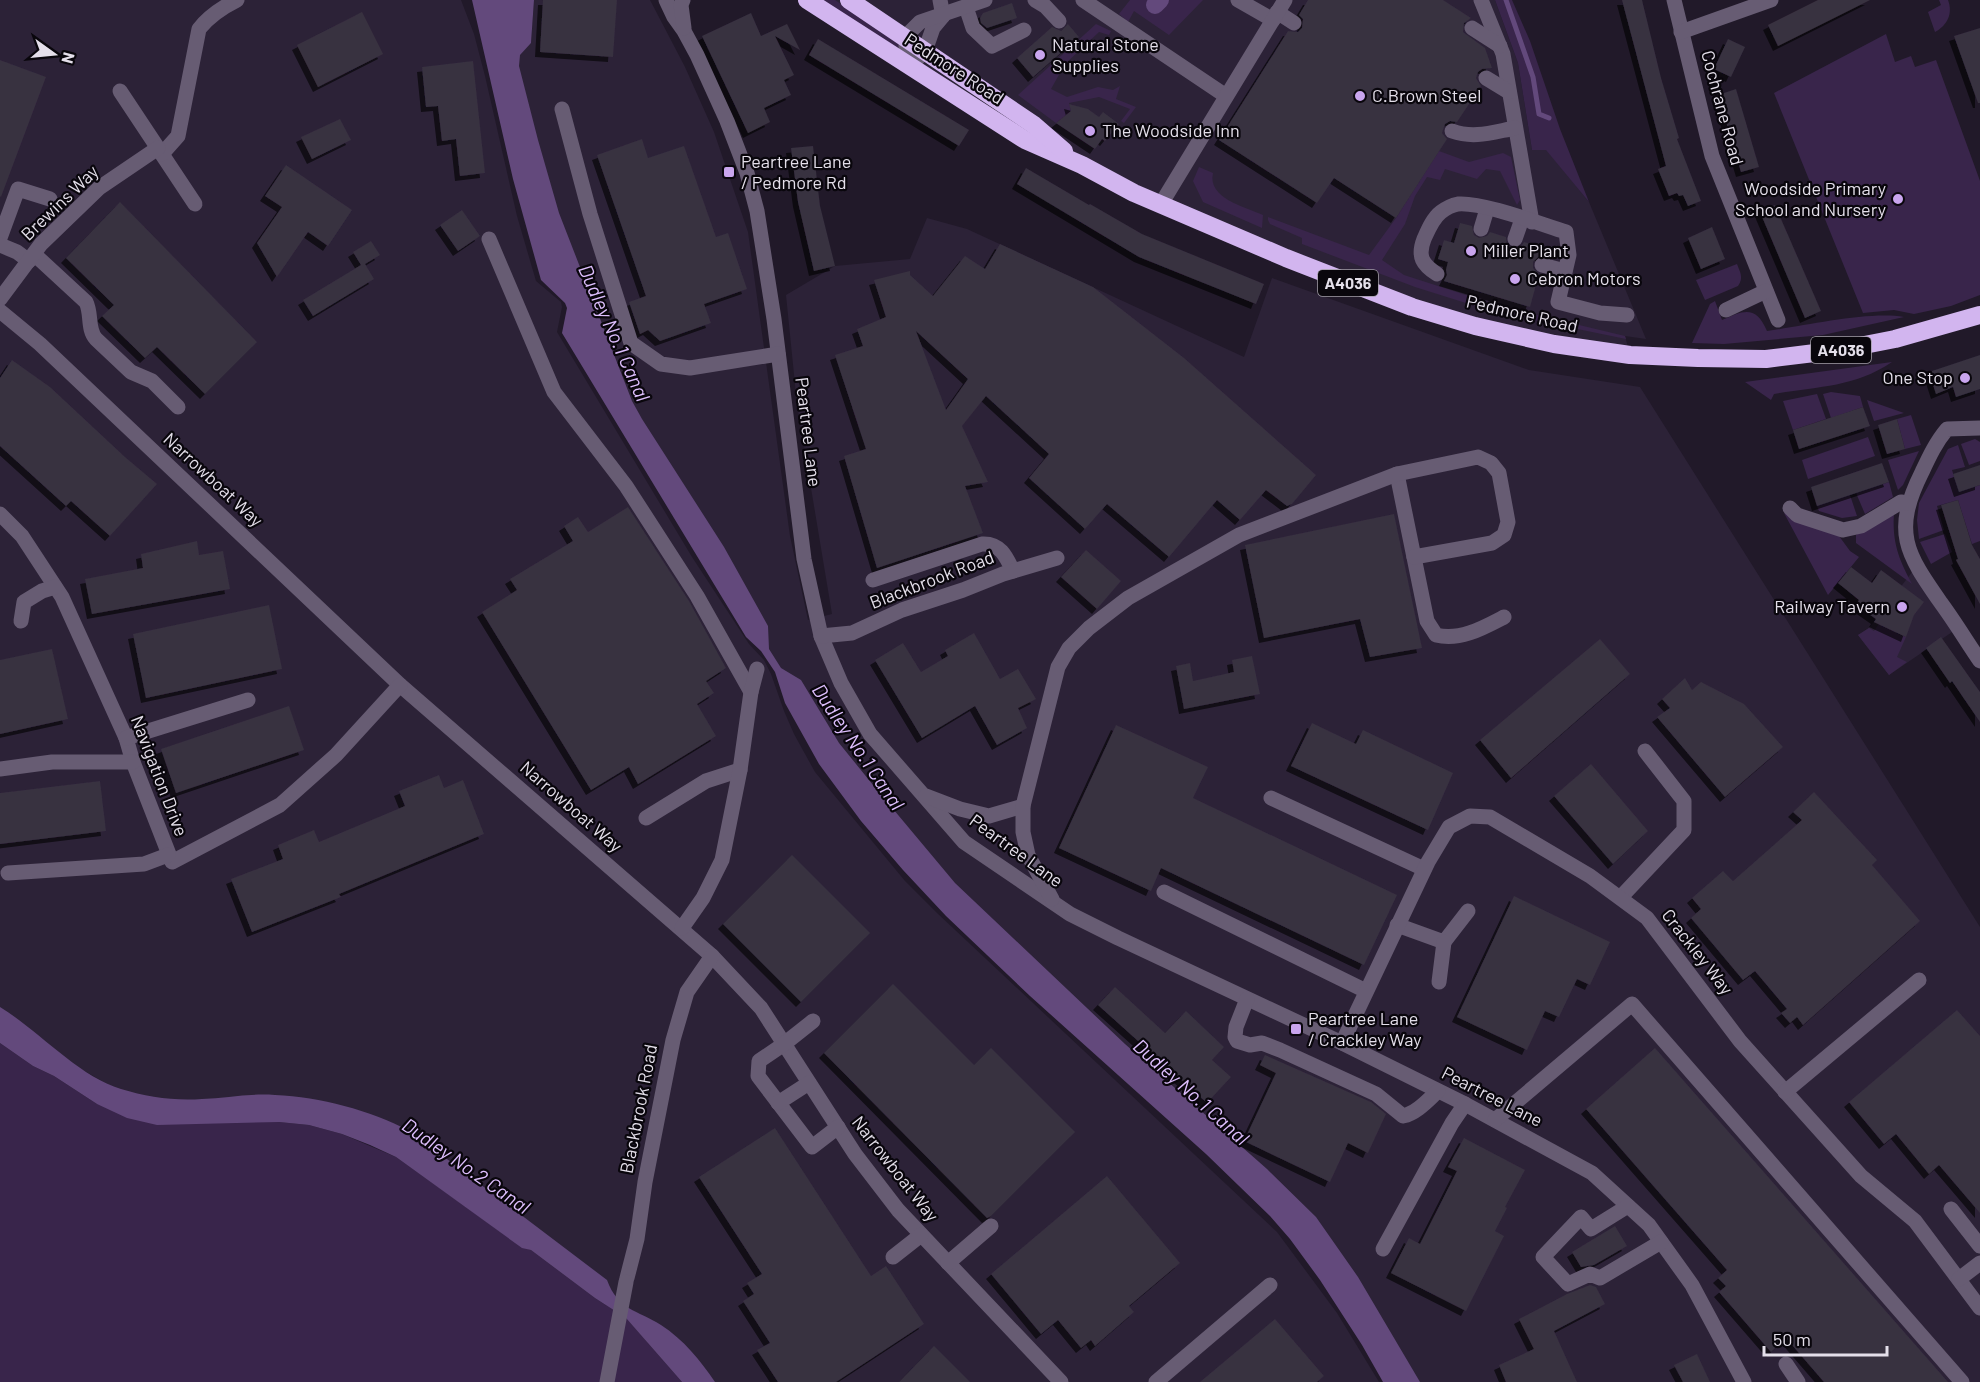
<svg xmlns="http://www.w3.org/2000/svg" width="1980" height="1382" viewBox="0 0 1980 1382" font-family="Barlow,sans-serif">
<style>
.built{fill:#2c2237}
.green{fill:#39254b}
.water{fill:#63497c}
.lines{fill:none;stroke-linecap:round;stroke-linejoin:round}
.stream{stroke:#63497c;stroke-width:5}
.canal{stroke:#63497c;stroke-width:18}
.building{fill:#383041;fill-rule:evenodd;filter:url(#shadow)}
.minor{stroke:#675c73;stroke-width:15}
.highway{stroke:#d2b5ef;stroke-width:18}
.poi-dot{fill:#c9a5ee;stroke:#09060c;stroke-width:2}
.labels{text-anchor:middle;stroke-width:4.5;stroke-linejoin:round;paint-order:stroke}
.shield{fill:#09060c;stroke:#a29ea7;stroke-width:1.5}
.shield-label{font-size:16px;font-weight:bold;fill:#e4dfea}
.poi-label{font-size:18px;fill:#e4dfea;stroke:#09060c;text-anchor:start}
.street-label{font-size:18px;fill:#e4dfea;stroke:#09060c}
.water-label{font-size:20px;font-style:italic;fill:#ddbefd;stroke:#09060c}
</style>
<defs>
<filter id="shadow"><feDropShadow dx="-5" dy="5" stdDeviation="0" flood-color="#0009"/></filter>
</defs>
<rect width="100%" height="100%" fill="#211929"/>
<!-- built -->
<g class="built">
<polygon points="0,0 461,0 474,34 485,76 517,216 536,281 561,302 562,307 557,332 692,557 749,644 764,660 771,674 784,711 794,734 815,772 905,881 937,913 1277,1232 1337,1313 1379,1382 700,1382 364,1128 153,1110 0,1023"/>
<polygon points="534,0 650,0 685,67 714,132 748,232 790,536 808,620 832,614 797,404 786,295 835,266 910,259 927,218 967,229 1244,357 1272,278 1529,370 1640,387 1980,927 1980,1382 1403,1382 1313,1240 962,909 764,650 563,275 515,58 531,43"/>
<polygon points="824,0 1495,0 1518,63 1532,150 1546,149 1589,202 1646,339 1625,336 1630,355 1535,344 1288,260 1006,119"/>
<polygon points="1916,567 1958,628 1889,675 1858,635 1869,628"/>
</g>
<!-- green -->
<g class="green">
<polygon points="816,0 835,0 901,45 900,49"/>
<polygon points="1130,0 1203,0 1169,35 1134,11 1128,22 1119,14"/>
<polygon points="1495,0 1512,0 1530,41 1560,129 1589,202 1546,150 1532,150 1518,63"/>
<path d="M1939,0H1948C1953,13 1948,25 1935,32L1928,12L1941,5Z"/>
<polygon points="1096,24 1111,31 1109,35 1099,32 1065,64 1051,89 1067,97 1098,87 1113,90 1120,86 1116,99 1136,107 1124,123 1121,121 1130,109 1099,97 1069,103 1071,111 1056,123 1018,95"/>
<polygon points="1886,34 1895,62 1911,56 1915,67 1936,60 1980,181 1980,295 1951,306 1914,314 1894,310 1863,313 1774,93"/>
<polygon points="1439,151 1469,162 1503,153 1511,157 1520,200 1517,205 1500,171 1486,169 1477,179 1445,169 1440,180 1427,177 1415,196 1405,224 1382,260 1404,275 1500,306 1625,336 1626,339 1505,314 1469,304 1415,287 1302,244 1302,238 1270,224 1268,220 1268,217 1369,255 1396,218"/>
<path d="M1199,167L1213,173C1207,198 1245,207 1263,215L1262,228L1203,202L1193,181Z"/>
<path d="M1737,264C1740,272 1744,278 1738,286L1705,300L1696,280Z"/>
<path d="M1715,301L1722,320C1744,310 1756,305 1767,331C1805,326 1868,311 1904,317L1823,335L1724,344L1692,343L1710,304Z"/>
<path d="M1892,362C1853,388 1818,386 1774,394L1771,400L1745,382Z"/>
<polygon points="1831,392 1860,396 1863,407 1831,418 1823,394"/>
<polygon points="1817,394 1826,419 1793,430 1783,401"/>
<polygon points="1867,400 1904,413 1874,421"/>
<polygon points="1911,415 1921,445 1905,449 1897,419"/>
<polygon points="1868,437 1875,456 1808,479 1802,460"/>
<polygon points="1975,439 1980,442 1980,461 1969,465 1961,444"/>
<polygon points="1958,445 1965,467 1952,470 1959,492 1980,485 1980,541 1972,544 1958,500 1937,506 1944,530 1919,539 1917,520 1919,503 1948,449"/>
<polygon points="1919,451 1903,485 1898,490 1888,460"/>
<polygon points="1889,482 1893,497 1865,514 1856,493"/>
<polygon points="1850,495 1857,516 1842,518 1819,511 1817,506"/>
<path d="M1894,512C1892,542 1898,558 1912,584L1856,543V535Z"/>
<polygon points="1784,513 1839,536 1850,551 1859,557 1828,595"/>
<polygon points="1945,534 1952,552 1931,564 1920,542"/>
<polygon points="1884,616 1897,630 1896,633 1906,637 1897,657 1907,662 1889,675 1858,635 1869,628 1874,631"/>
<polygon points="0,1043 33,1066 54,1076 97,1104 309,1125 342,1134 396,1157 522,1247 531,1250 595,1298 626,1318 682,1382 0,1382"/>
</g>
<!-- water -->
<g class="water">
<polygon points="472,0 534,0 531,43 520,55 519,66 538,140 559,213 632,401 642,419 724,547 768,626 769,649 781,668 801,680 839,743 873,785 955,883 1125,1044 1267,1169 1316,1217 1358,1277 1420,1382 1383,1382 1362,1345 1320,1280 1290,1239 1270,1216 1206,1154 1030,996 946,916 903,870 861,821 819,764 785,703 775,672 761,651 746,637 562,333 567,308 565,303 541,280 513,179"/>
<path d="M0,1007C38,1030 78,1076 121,1089C147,1097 174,1101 202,1099C226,1098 250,1093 275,1095C321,1097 369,1110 410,1131L607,1280C618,1310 637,1310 661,1325C684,1340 700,1360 715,1382H682L626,1318L595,1298L531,1250L522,1248L396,1157L370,1145L342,1134L309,1125L279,1122L157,1125L127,1118L97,1104L54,1076L33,1066L0,1043Z"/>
</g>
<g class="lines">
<!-- stream -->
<polyline class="stream" points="1506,0 1533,77 1539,114 1549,118"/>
<!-- canal -->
<polyline class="canal" points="1155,5 1160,0"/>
</g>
<!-- building -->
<g class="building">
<polygon points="543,0 617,0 613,57 540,52"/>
<polygon points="1308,0 1443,0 1471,18 1464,23 1463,32 1485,48 1492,68 1482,69 1478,72 1476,78 1481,86 1457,122 1450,121 1445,124 1442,133 1447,139 1396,218 1334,178 1317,203 1219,140 1288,31 1298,32 1302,28 1303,19 1299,15"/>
<polygon points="1622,0 1642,0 1661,78 1679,138 1677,139 1701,201 1688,206 1683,195 1679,196 1677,193 1669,196 1658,169 1666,166"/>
<polygon points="1818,0 1870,0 1778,46 1768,25"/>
<polygon points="1012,3 1017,18 987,28 981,23 980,18 983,13"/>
<polygon points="362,12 383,54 318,87 297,45"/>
<polygon points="751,13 761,36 787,24 800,50 775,36 794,75 784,80 791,95 764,108 770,122 748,133 702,36"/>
<polygon points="1068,24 1079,37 1033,77 1017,58 1052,27 1061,31"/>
<polygon points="1980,28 1980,103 1978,103 1954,36"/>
<polygon points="818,39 969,130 959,146 809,55"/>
<polygon points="1728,39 1745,47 1731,77 1714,69"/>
<polygon points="0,60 46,77 1,197 0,196"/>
<polygon points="473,61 485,173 460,176 456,139 442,141 438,106 426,107 422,67"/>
<polygon points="1736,89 1759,167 1741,172 1718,95"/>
<polygon points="1069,104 1088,109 1099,117 1103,112 1119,124 1105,141 1102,139 1095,149 1056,123 1071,111"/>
<polygon points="340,119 351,140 312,159 301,137"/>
<polygon points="642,139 648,158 684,146 716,237 728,233 747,289 704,304 711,323 660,341 648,330 640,334 629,302 646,296 597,155"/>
<polygon points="813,146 820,206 835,266 814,271 798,202 791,148"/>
<polygon points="286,165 352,210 328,246 308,232 277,277 257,243 282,207 265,196"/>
<polygon points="1026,168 1089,205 1090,204 1142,234 1264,284 1256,304 1139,257 1017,184"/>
<polygon points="120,202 257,342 205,394 157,347 145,358 102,316 114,305 66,258"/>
<polygon points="1775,205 1821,311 1805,318 1760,212"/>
<polygon points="462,210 480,236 458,251 440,225"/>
<polygon points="1460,223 1472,226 1474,235 1479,238 1487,236 1490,232 1506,237 1507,245 1512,248 1521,247 1524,242 1547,249 1545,256 1539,256 1533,262 1533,268 1539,274 1530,307 1444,281 1447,275 1446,270 1448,262 1438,259 1444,240 1454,243"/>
<polygon points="1712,227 1725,259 1701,269 1688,238"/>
<polygon points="371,241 380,255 365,264 374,279 313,316 303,300 361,265 353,252"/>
<path d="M1000,244L1093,287L1184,358L1316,475L1292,504L1287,506L1266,490L1240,520L1217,500L1169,557L1107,504L1085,529L1029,478L1049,454L986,396L962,426L988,482L965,486L983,533L877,568L844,456L866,449L835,355L863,346L857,329L886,317L874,280L910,271V275L933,296L965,256L985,269ZM916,331L968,379L946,410Z"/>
<polygon points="1980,355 1980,389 1956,397 1953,387 1936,394 1929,372"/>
<polygon points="12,360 50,387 125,457 157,484 110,536 71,501 66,506 0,446 0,378"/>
<polygon points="1863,407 1870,426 1799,449 1793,430"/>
<polygon points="1897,419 1905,449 1887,454 1878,425"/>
<polygon points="1882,463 1889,482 1817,506 1811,487"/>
<polygon points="1980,465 1980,485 1959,492 1953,474"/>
<polygon points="1958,500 1972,545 1980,559 1980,604 1956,560 1958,559 1941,505"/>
<polygon points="628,507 689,601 726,668 706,681 714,693 697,704 716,736 638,784 629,767 591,790 482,612 517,590 510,579 573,541 564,526 578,517 588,532"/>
<polygon points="1394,514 1422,648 1370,657 1360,619 1264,638 1245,545"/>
<polygon points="197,541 199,555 223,551 230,589 92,614 85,579 143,568 141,554"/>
<polygon points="1086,550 1121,581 1097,609 1061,577"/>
<polygon points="1851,567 1872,583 1881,570 1924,602 1914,615 1906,637 1874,622 1876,619 1856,605 1859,600 1838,583"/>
<polygon points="269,605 282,669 146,698 133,634"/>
<polygon points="974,633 1000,679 1018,669 1036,699 1018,708 1027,728 997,745 975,706 922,738 875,660 903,643 921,672 948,656 945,650"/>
<polygon points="1941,637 1980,692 1980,722 1952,681 1950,683 1926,648"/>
<polygon points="1600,639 1630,674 1511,778 1480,740"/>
<polygon points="52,649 68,719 0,734 0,660"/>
<polygon points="1252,656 1260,694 1184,709 1176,666 1190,663 1193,681 1234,672 1232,660"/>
<polygon points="1685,678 1692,690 1701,682 1744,704 1783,747 1725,797 1657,717 1670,708 1662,699"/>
<polygon points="289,706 304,750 176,793 161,749"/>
<polygon points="1312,723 1356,744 1363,730 1453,773 1428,830 1291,766"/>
<polygon points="1116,725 1208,767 1193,798 1397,895 1364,965 1161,868 1151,891 1059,848"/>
<polygon points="1591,764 1648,831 1613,864 1554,796"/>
<polygon points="439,775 444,788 463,780 484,834 339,894 341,897 252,932 231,879 283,859 278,845 314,830 319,842 405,806 399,791"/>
<polygon points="100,781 106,831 0,844 0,793"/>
<polygon points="1814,792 1877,860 1872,865 1920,921 1803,1025 1797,1017 1790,1023 1781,1013 1787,1009 1755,971 1743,980 1691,918 1701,909 1692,898 1723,871 1733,881 1802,820 1793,812"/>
<polygon points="792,855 870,933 801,1002 723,924"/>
<polygon points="1514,896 1610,942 1590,985 1577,979 1559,1017 1545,1011 1527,1050 1457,1017"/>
<polygon points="893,984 974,1065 991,1048 1075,1132 991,1216 987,1218 824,1053"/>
<polygon points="1115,987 1165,1033 1186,1011 1224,1047 1212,1060 1231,1077 1207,1103 1098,1005"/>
<polygon points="1957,1010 1980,1036 1980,1213 1939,1165 1929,1174 1896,1134 1884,1144 1849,1102"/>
<polygon points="1655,1048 1948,1382 1824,1382 1786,1338 1771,1352 1719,1292 1726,1286 1718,1278 1727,1270 1586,1109"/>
<polygon points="1265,1055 1371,1102 1386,1114 1368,1153 1348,1143 1330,1182 1244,1141 1276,1073 1260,1065"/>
<polygon points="775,1128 871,1276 886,1266 924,1324 836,1382 778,1382 757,1350 770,1343 743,1301 754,1294 747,1283 762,1274 699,1177"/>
<polygon points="1464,1138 1525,1170 1505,1207 1507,1208 1495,1231 1504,1236 1466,1311 1391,1273 1409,1238 1420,1244 1457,1171 1448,1167"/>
<polygon points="1107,1176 1180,1263 1129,1306 1134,1312 1095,1346 1091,1340 1081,1348 1058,1320 1041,1334 991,1274"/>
<polygon points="1615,1226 1627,1246 1594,1265 1581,1267 1572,1252"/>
<polygon points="1590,1285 1596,1287 1605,1304 1554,1331 1577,1382 1506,1382 1499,1365 1534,1349 1519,1319 1567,1294"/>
<polygon points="1275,1319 1324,1376 1317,1382 1200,1382"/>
<polygon points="934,1346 970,1382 899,1382"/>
<polygon points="1697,1354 1710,1382 1683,1382 1674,1365"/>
</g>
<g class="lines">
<!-- minor -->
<g class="minor">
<polyline points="666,0 674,17 684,31 697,55 727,121 747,173 757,211 774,319 804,559 821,636 841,683 870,734 964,842 1070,914 1118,938 1342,1043 1465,1104 1592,1173 1649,1225 1692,1285 1744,1382"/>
<polyline points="683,0 681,5 684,28"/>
<polyline points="940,0 943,16"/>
<polyline points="1035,0 1045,6 1059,21"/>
<polyline points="1083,0 1226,96"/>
<polyline points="1238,0 1273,20"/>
<polyline points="1481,0 1503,54 1532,222"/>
<polyline points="1674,0 1712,156 1778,320"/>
<polyline points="966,7 973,28 992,46 1024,30"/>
<polyline points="1277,12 1294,23"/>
<polyline points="1472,28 1500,46"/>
<polyline points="1681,32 1771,0"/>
<polyline points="918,58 925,51 933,28 943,16"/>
<polyline points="910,66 906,46 907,38 911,31 920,22 985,0"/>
<polyline points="1486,78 1509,92"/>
<polyline points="120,91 195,204"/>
<polyline points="562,109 590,214 631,343 661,364 690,368 778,354"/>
<path d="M1452,131C1474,139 1493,132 1515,128"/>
<path d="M162,154L178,136L199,29C209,16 223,7 237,0"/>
<polyline points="1161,204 1285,0"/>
<polyline points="1481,229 1487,209"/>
<polyline points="0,238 18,189 50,199"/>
<polyline points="489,239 554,392 626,486 697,596 751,692"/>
<polyline points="1515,239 1522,219"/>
<polyline points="0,245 17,252 29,261"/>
<path d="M34,254L86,302C92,314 87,329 96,339L131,372L152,381L178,407"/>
<polyline points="1542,265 1565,271"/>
<path d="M1437,274C1423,265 1417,257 1424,239C1428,230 1433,218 1441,212C1445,209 1453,205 1458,204C1483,202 1540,224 1566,232L1569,255L1558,302L1600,313L1627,315"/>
<polyline points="0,299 41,244 99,188 158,148"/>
<polyline points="1726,310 1766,291"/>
<polyline points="0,311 40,344 400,685 712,956 761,1008 855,1154 898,1210 1061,1382"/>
<path d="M1980,428L1947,429C1936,442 1929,457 1922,472C1892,532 1906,553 1941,603C1955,622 1967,642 1980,661"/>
<path d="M1397,474L1427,621L1436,635C1460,641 1483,628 1504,617"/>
<polyline points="1790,508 1797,515 1843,530 1861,526 1901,502 1908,503"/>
<polyline points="0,514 22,536 62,597 126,738 133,762 172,862 280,805 336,755 400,685"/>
<path d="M873,580L982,544C1000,543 1006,556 1013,571"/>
<polyline points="21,621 24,602 42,591 55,587"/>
<polyline points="821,636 852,633 902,610 963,590 1003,574 1057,558"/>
<polyline points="126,738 248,700"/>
<polyline points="0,769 52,762 133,762"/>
<polyline points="926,796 960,809 989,816 1023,806"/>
<polyline points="1271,798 1424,869"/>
<polyline points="646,818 706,781 740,770"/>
<polyline points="8,873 144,864 168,855"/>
<polyline points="1164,892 1366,991"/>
<polyline points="1621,897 1684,830 1684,801 1645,751"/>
<polyline points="1052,899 1028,855 1023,832 1023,806 1058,667 1069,648 1089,628 1128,598 1239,535 1397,474 1478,457 1491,463 1499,473 1508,522 1504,535 1492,543 1414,557"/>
<polyline points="1397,925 1444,942 1468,911"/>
<polyline points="682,928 703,898 722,860 740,770 751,692 757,669"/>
<polyline points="1439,982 1444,942"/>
<path d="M1247,999L1236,1027L1235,1037L1237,1041L1250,1045L1262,1043L1280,1050L1376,1094L1403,1116C1417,1113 1428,1100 1438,1091"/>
<polyline points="813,1021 784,1044 759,1061 758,1076 812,1147 838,1127"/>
<polyline points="1342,1043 1428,862 1449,827 1470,816 1490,817 1590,876 1647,918 1740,1041 1861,1176 1915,1221 1980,1308"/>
<polyline points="1785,1092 1919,980"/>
<polyline points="778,1103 809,1083"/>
<polyline points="1495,1120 1632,1004 1962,1382"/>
<polyline points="1628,1206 1591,1229 1581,1217 1543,1257 1568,1284 1590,1274 1600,1278 1661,1242"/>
<polyline points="1951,1209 1980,1246"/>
<polyline points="1383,1249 1452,1123 1465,1104"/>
<polyline points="893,1257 921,1235"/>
<polyline points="948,1263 991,1226"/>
<polyline points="627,1278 637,1239 645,1182 673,1040 687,992 712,956"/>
<polyline points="1959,1279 1980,1263"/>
<polyline points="1786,1364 1798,1382"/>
<polyline points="607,1382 626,1282"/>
<polyline points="1156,1382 1270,1285"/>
</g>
<!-- highway -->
<g class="highway">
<polyline points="807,0 1025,140 1082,165 1134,193 1286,258 1412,307 1475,326 1554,344 1630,355 1698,358 1766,359 1839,350 1895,339 1980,315"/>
<polyline points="849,0 1034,125 1064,151"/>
</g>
</g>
<!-- markers -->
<g class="poi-dot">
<circle cx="1040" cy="55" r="6"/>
<circle cx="1360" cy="96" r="6"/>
<circle cx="1090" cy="131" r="6"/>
<rect x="723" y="166" width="12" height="12" rx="3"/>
<circle cx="1898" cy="199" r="6"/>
<circle cx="1471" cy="251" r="6"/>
<circle cx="1515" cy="279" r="6"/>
<circle cx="1965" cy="378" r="6"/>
<circle cx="1902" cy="607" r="6"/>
<rect x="1290" y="1023" width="12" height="12" rx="3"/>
</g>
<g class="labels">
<!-- shield labels -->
<g class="shield">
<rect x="1318" y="270" width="60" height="26" rx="4.5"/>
<rect x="1811" y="337" width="60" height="26" rx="4.5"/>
</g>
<g class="shield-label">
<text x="1348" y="289">A4036</text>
<text x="1841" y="356">A4036</text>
</g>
<!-- poi labels -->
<g class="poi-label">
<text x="1052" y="51">Natural Stone<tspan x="1052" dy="21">Supplies</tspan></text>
<text x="1372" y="102">C.Brown Steel</text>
<text x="1102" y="137">The Woodside Inn</text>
<text x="741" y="168">Peartree Lane<tspan x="741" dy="21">/ Pedmore Rd</tspan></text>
<text x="1886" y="195" text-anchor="end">Woodside Primary<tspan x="1886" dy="21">School and Nursery</tspan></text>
<text x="1483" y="257">Miller Plant</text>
<text x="1527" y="285">Cebron Motors</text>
<text x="1953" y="384" text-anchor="end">One Stop</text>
<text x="1890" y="613" text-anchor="end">Railway Tavern</text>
<text x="1308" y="1025">Peartree Lane<tspan x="1308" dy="21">/ Crackley Way</tspan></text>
</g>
<!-- street labels -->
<g class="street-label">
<text transform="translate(954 69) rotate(33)" y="6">Pedmore Road</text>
<text transform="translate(1722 108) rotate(75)" y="6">Cochrane Road</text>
<text transform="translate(60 203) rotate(-44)" y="6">Brewins Way</text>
<text transform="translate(1522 314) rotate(13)" y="6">Pedmore Road</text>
<text transform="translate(808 432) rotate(83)" y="6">Peartree Lane</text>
<text transform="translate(213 480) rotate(43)" y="6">Narrowboat Way</text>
<text transform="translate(932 580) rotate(-21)" y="6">Blackbrook Road</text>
<text transform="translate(159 776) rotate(69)" y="6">Navigation Drive</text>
<text transform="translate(571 807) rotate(41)" y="6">Narrowboat Way</text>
<text transform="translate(1016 851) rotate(36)" y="6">Peartree Lane</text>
<text transform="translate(1697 952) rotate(52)" y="6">Crackley Way</text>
<text transform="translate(1492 1097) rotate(27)" y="6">Peartree Lane</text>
<text transform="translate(639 1109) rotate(-79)" y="6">Blackbrook Road</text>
<text transform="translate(895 1169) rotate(52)" y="6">Narrowboat Way</text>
</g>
<!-- water labels -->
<g class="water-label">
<text transform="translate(614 333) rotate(66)" y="7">Dudley No.1 Canal</text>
<text transform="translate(858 747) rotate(56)" y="7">Dudley No.1 Canal</text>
<text transform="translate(1191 1092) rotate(42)" y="7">Dudley No.1 Canal</text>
<text transform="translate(466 1166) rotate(35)" y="7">Dudley No.2 Canal</text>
</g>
</g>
<!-- north arrow -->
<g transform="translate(54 54) rotate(105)" stroke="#09060c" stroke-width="4.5" paint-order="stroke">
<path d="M0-4.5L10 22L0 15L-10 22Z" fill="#e4dfea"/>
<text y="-9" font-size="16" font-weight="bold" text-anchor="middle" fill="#e4dfea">N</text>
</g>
<!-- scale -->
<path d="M1764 1346v9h123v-9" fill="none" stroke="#e4dfea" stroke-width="3"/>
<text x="1773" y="1346" font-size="18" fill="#e4dfea" stroke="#09060c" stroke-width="4.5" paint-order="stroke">50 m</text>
</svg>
